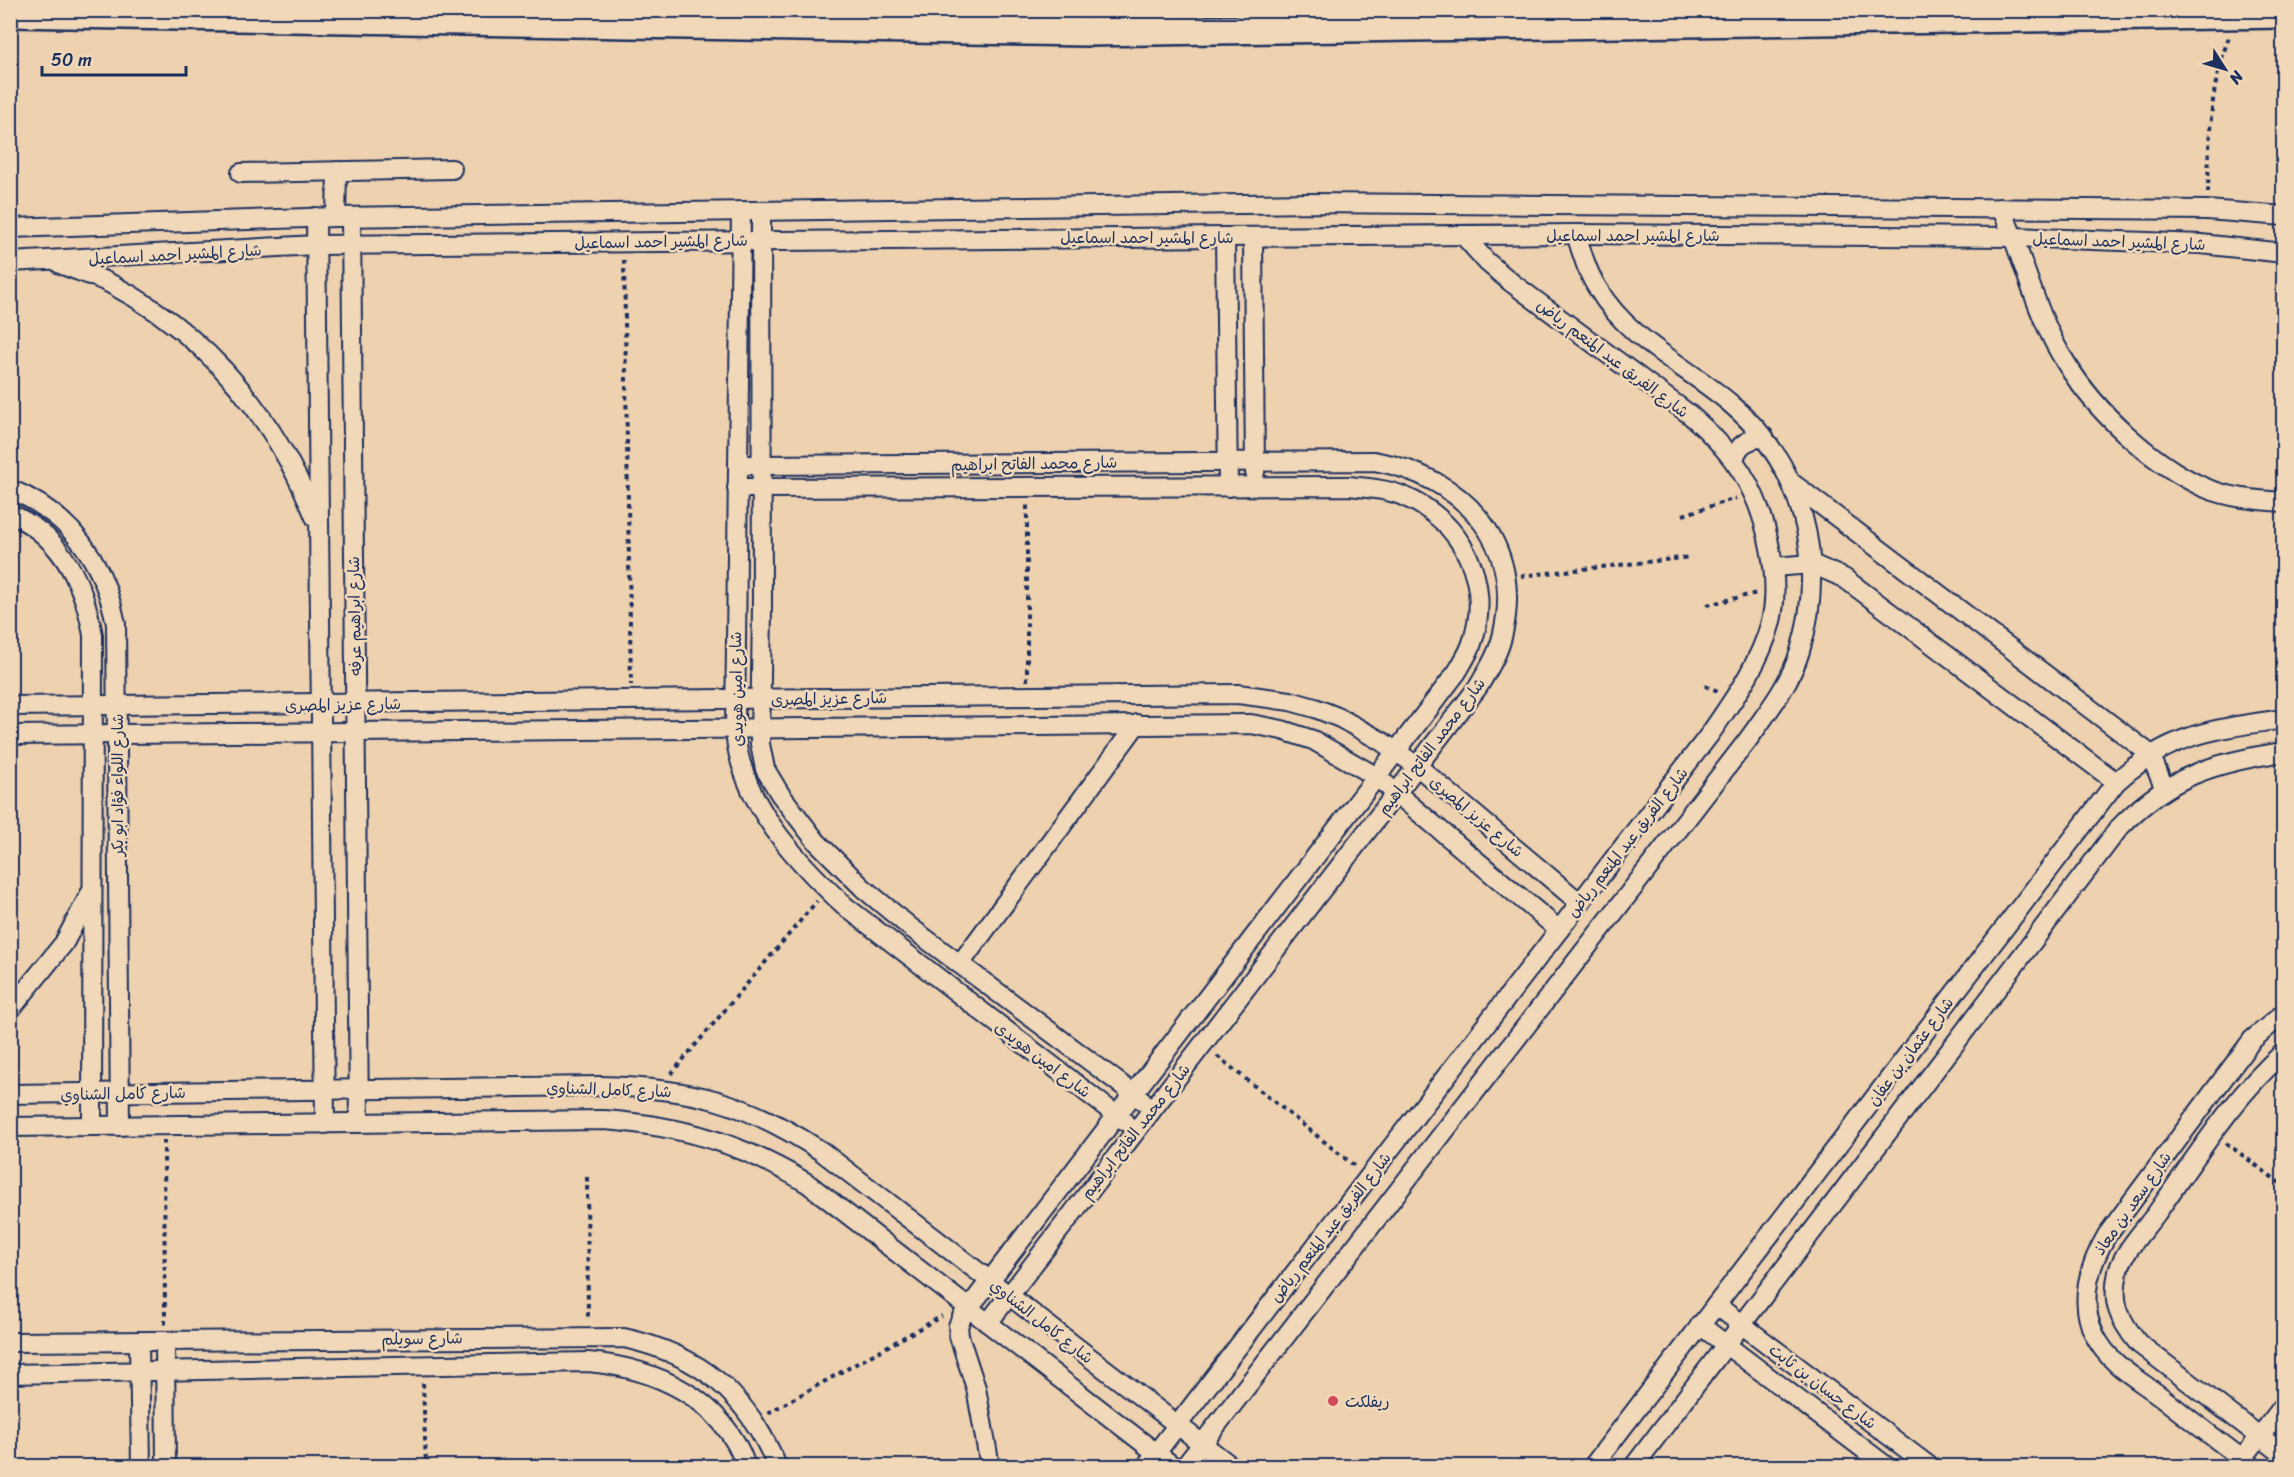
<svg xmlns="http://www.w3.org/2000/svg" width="2294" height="1477" viewBox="0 0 2294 1477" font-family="Sriracha,'Playpen Sans Arabic',sans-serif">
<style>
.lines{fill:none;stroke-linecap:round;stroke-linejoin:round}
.minor-casing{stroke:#1b2f5e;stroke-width:22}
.highway-casing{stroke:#1b2f5e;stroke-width:32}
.path{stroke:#1b2f5e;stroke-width:4;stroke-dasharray:4.5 4.5;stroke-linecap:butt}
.minor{stroke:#f0d8b8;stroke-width:18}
.highway{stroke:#f0d8b8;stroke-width:27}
.poi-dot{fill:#d1495b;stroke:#f0d8b8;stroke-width:2}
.labels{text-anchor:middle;stroke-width:5;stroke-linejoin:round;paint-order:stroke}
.street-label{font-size:16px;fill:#1b2f5e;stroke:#f0d8b8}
.poi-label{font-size:16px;fill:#1b2f5e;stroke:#f0d8b8;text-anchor:start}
</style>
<rect width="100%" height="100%" fill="#eed1af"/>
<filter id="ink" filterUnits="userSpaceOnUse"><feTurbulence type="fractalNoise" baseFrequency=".0167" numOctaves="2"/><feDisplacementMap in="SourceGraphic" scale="12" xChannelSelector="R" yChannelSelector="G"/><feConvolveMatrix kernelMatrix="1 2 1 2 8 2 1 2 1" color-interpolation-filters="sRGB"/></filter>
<g filter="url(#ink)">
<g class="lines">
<defs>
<g id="minor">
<polyline points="241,173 452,169"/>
<path d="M2001,208C2024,258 2036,316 2066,363C2096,412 2151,463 2203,487C2228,498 2257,500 2284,502"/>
<path d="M741,211L735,729C739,801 796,861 846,907L1124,1121"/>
<polyline points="761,211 762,608 760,744 765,769 780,794 816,841 863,888 910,927 1142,1100"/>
<polyline points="316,217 325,1124"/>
<polyline points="336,217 337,171"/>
<polyline points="351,217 359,1123"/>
<polyline points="10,228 336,217 1308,203 2207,210 2284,216"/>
<polyline points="1225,237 1228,487"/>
<polyline points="1253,237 1255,473"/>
<polyline points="10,262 316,245 1576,234 2014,237 2201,244 2284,253"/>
<path d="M60,264C77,271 96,276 111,284C208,335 274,416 315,517"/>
<path d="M1734,460C1738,444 1748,439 1764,437"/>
<path d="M738,465L1374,461C1461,476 1524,541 1503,633C1499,653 1488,670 1478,687L988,1323"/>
<polyline points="1792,483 2150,754 2164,787"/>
<path d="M737,488L1348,486C1367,488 1386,489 1403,496C1462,520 1493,582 1472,643C1469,653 1462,663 1457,672L962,1317L958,1326L959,1336L976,1388L990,1466"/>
<path d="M10,489C70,514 104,561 116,624L120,1126"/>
<path d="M10,514C61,535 84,584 93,635L92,1126"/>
<polyline points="1774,567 1812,564 1844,578 2116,782"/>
<polyline points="10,706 1238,694 1290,701 1315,708 1340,718 1381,741 1417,766 1580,903"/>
<polyline points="10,735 1251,724 1282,730 1313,740 1377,777 1559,930"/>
<polyline points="960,964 1137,724"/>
<polyline points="10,1010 64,943 91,892"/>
<path d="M2284,1052C2233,1097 2195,1159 2156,1214C2144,1230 2123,1252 2118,1272C2111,1303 2119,1319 2138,1343L2284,1455"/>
<path d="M10,1094L600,1086C691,1088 745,1101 821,1151L1231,1466"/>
<path d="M10,1127L604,1120C683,1126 740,1143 807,1183L1173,1466"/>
<polyline points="1716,1305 1929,1466"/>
<polyline points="1700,1325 1886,1466"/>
<polyline points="139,1341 141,1466"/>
<polyline points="165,1341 166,1466"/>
<path d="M10,1342L624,1338C701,1355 747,1394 777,1466"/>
<path d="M10,1374L588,1362C655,1368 723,1398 746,1466"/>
<path d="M1146,1466L1710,734C1733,700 1759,665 1770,625C1777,600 1775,573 1770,548C1759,489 1734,453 1689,414L1512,283L1487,262L1463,235"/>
<path d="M1185,1466L1747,741C1767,713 1790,684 1800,651C1827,562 1804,466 1731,404C1688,367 1628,340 1598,289C1587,272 1582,253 1576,234"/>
<path d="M1593,1466L2116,782C2170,733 2214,729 2284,719"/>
<path d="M1634,1466L2119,828C2168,776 2215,762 2284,752"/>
<polyline points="2237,1466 2284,1405"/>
<path d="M2252,1466C2222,1444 2193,1422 2164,1399C2149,1387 2131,1377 2117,1364C2075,1326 2081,1279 2107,1235L2252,1040L2284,1013"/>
</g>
<polyline id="highway" points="10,13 1087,32 2284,14"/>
</defs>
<!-- minor casing -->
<use href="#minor" class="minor-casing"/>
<!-- highway casing -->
<use href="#highway" class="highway-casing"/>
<!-- path -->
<g class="path">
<path d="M2208,193C2209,139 2209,86 2230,35"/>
<polyline points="624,260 631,685"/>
<polyline points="1683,515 1736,498"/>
<polyline points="1521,576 1691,557"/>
<polyline points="1707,605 1757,593"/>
<polyline points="1027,681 1027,505"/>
<polyline points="1705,686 1718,691"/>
<polyline points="1217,1056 1356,1167"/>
<polyline points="671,1074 817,901"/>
<polyline points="164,1140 165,1325"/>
<polyline points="2226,1143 2284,1186"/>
<polyline points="587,1177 588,1321"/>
<polyline points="423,1383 426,1466"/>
<polyline points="768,1413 942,1316"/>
</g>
<!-- minor -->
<use href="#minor" class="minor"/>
<!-- highway -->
<use href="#highway" class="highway"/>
</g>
</g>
<!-- markers -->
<circle class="poi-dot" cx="1333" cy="1401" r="6"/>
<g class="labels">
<!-- street labels -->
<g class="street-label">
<text x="1633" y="241">شارع المشير احمد اسماعيل</text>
<text x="1147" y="243">شارع المشير احمد اسماعيل</text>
<text transform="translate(661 241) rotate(-1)" y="6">شارع المشير احمد اسماعيل</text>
<text transform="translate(2119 241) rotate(2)" y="6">شارع المشير احمد اسماعيل</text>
<text transform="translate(175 254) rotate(-3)" y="6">شارع المشير احمد اسماعيل</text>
<text transform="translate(1613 358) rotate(37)" y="6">شارع الفريق عبد المنعم رياض</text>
<text transform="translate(1034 463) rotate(-1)" y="6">شارع محمد الفاتح ابراهيم</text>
<text transform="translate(354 616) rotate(-91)" y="6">شارع ابراهيم عرفه</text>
<text transform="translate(736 689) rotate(-91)" y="6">شارع امين هويدى</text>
<text transform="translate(829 698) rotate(-1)" y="6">شارع عزيز المصرى</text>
<text transform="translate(343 704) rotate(-1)" y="6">شارع عزيز المصرى</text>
<text transform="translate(1431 746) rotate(-53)" y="6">شارع محمد الفاتح ابراهيم</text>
<text transform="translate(117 785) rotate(-90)" y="6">شارع اللواء فؤاد ابو بكر</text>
<text transform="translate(1477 816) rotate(40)" y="6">شارع عزيز المصرى</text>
<text transform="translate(1627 842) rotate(-52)" y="6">شارع الفريق عبد المنعم رياض</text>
<text transform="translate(1910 1051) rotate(-53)" y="6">شارع عثمان بن عفان</text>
<text transform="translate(1043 1059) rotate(37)" y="6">شارع امين هويدى</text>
<text transform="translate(609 1089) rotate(2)" y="6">شارع كامل الشناوي</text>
<text transform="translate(123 1093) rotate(-1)" y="6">شارع كامل الشناوي</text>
<text transform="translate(1135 1131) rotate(-52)" y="6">شارع محمد الفاتح ابراهيم</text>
<text transform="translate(2132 1203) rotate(-55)" y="6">شارع سعد بن معاذ</text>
<text transform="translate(1330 1227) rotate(-52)" y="6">شارع الفريق عبد المنعم رياض</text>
<text transform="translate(1042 1321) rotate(38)" y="6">شارع كامل الشناوي</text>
<text transform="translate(422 1338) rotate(-1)" y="6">شارع سويلم</text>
<text transform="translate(1823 1386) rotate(37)" y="6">شارع حسان بن ثابت</text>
</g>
<!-- poi labels -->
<g class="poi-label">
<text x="1345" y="1407">ريفلكت</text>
</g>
</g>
<!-- margin -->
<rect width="2294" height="1477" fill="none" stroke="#f0d8b8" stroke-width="36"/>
<rect x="18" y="18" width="2258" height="1441" fill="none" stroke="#1b2f5e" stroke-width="2" filter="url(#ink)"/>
<!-- north arrow -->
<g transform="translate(2225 69) rotate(127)" stroke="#f0d8b8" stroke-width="4.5" paint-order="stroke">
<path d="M0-4.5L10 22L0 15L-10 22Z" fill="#1b2f5e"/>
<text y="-9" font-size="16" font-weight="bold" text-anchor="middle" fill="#1b2f5e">N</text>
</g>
<!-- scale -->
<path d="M42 66v9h144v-9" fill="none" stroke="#1b2f5e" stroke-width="3"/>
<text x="51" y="66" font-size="18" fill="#1b2f5e" stroke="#f0d8b8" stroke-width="4.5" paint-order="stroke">50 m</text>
</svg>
